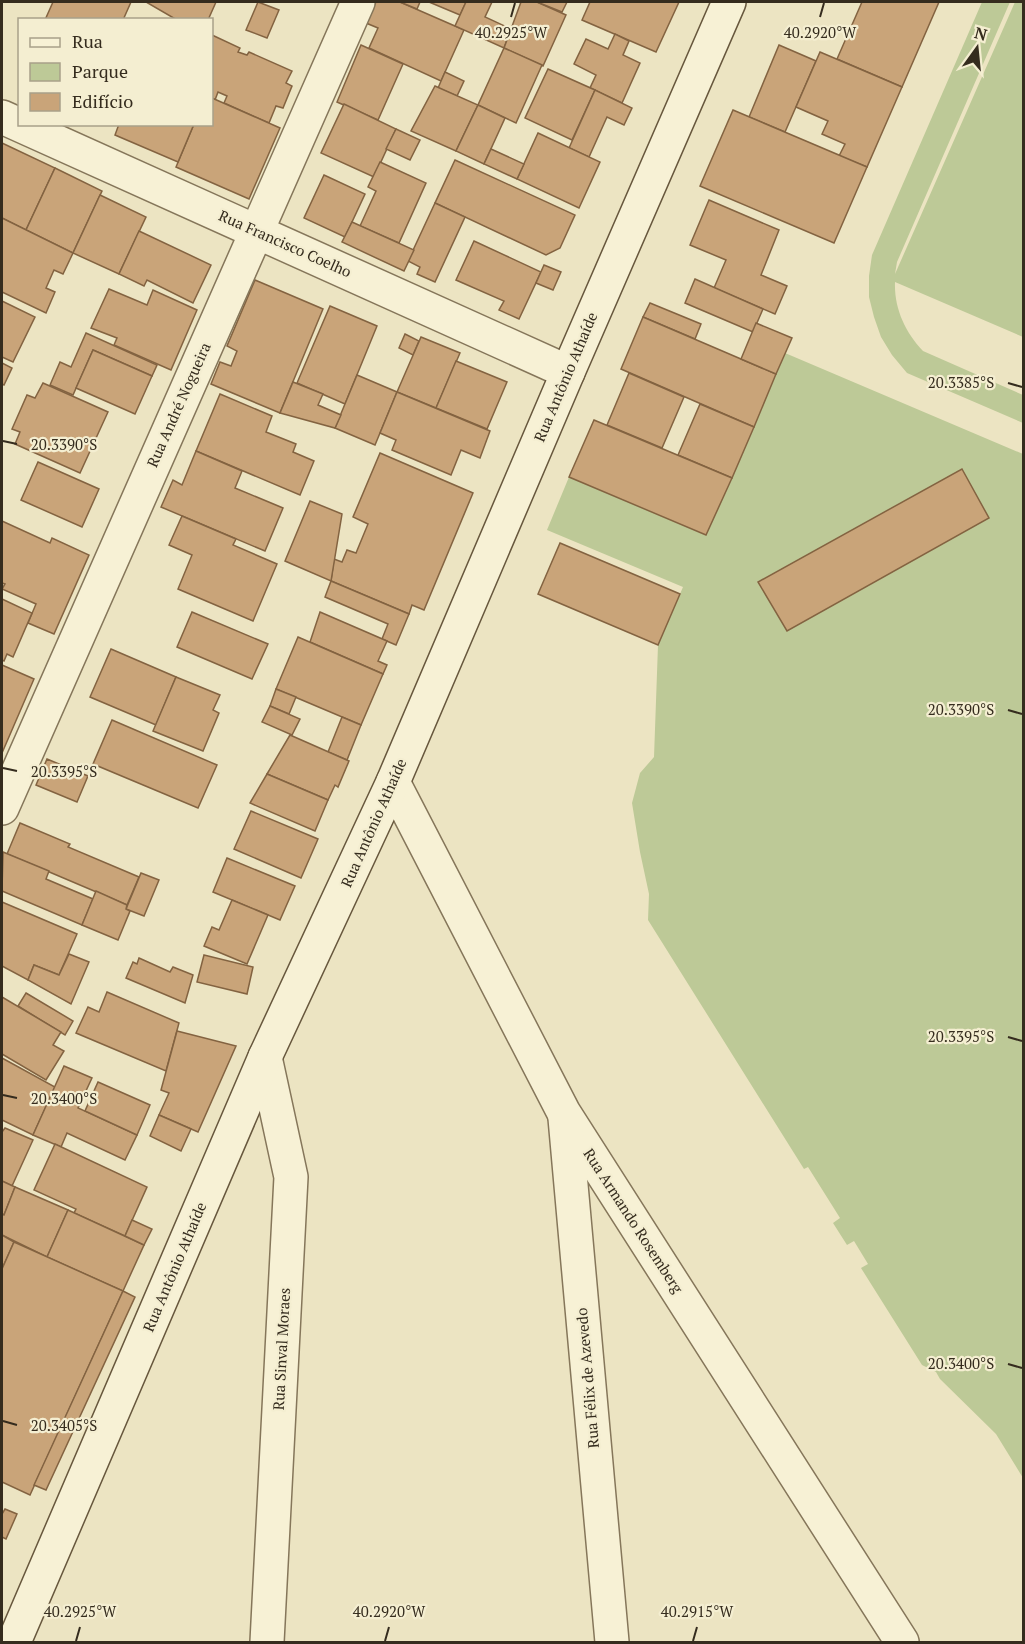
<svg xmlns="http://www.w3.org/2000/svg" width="1025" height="1644" viewBox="0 0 1025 1644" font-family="'PT Serif',serif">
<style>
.green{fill:#bdc997}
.building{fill:#c9a479;stroke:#836341;stroke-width:1.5}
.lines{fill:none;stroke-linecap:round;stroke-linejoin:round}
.street-casing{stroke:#85765a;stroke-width:36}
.secondary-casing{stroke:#67573d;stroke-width:36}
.street{stroke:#f7f1d5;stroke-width:33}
.secondary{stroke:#f7f1d5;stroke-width:33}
.ticks{fill:none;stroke:#352c1e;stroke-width:2}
.labels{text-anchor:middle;stroke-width:4.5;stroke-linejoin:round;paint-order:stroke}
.street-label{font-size:15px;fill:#352c1e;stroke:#f4eed1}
.ticks-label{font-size:15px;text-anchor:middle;fill:#352c1e;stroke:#f4eed1;stroke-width:4.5;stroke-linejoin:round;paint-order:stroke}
</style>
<rect width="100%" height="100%" fill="#ece4c2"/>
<!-- green -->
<g class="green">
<path d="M982,2H1010L897,262L895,274L1015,2H1023V337L895,282C894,308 905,332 923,351L1023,395V423L907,373L892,355L881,337L874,317L869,297V276L872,255Z"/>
<polygon points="785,353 1023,454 1023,1478 996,1434 940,1379 936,1372 922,1365 861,1268 868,1264 854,1241 847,1245 833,1223 840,1218 808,1167 804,1169 648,920 649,894 640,852 632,803 640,773 654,757 658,645 683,587 547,530 569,477 706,535"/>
</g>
<!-- building -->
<g class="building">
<polygon points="53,2 131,2 123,20 45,20"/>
<polygon points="146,2 216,2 208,20 177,20"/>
<polygon points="258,2 279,10 267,38 246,30"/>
<polygon points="376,2 400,2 464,30 441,81 369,48 378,28 366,23"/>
<polygon points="400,2 420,2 417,9"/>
<polygon points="429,2 466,2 460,15"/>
<polygon points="466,2 492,2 485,17 511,29 504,48 455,26"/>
<polygon points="521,2 537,2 566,15 543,66 504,48"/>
<polygon points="537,2 567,2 562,12"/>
<polygon points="590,2 679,2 656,52 582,20"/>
<polygon points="862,2 939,2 902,87 837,59"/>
<polygon points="615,34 629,41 623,55 640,63 622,103 590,88 596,75 574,64 586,39 608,49"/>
<polygon points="212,35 240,48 238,52 247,55 249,52 292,71 286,83 292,86 283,108 276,106 269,123 224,103 227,96 218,92 215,100 212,98"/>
<polygon points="361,45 403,64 378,120 337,102"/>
<polygon points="779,45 816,61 785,132 749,117"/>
<polygon points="504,48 542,65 516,123 478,105"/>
<polygon points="820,52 902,87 867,167 839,156 845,144 822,134 828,121 796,107"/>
<polygon points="548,69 595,90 572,140 525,118"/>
<polygon points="445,72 464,81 457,96 438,88"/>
<polygon points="435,86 478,105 456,151 411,131"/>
<polygon points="595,90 632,108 624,125 607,117 589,157 569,148"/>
<polygon points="212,98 280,128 249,199 176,167 194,124 212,124"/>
<polygon points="344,104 396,129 374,177 321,153"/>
<polygon points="478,105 505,118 484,164 456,151"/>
<polygon points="733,110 867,167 834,243 700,186"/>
<polygon points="119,124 194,124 178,162 115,135"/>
<polygon points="396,129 420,140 410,160 386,149"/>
<polygon points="538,133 600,162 579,208 517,179"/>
<polygon points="2,143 55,168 26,230 2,218"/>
<polygon points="491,149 524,164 517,179 484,164"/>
<polygon points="455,160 575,215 560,248 546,255 435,203"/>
<polygon points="380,162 426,183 399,243 360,226 376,191 368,187"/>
<polygon points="55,168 102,191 73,253 26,230"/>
<polygon points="324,175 365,194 345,237 304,218"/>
<polygon points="100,195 146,217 119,274 73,253"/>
<polygon points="709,200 779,230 761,275 787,286 775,314 714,288 726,260 690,245"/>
<polygon points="435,203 465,217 435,282 417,274 420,267 408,261"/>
<polygon points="2,218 73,253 63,274 54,270 46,288 55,292 46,313 2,292"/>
<polygon points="352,222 414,250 404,271 342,242"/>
<polygon points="139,231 211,265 193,303 147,280 144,286 119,274"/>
<polygon points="474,241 541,272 519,319 499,310 504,301 456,280"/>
<polygon points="544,265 561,272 553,290 536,283"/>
<polygon points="695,279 763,309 753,332 685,303"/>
<polygon points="255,280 323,309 280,413 211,384 220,362 231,366 237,351 227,346"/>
<polygon points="109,289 147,305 153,290 197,310 171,370 114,345 117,338 91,328"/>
<polygon points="2,301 35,317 13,362 2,357"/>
<polygon points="650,303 701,324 695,339 643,317"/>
<polygon points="330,306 377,326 345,404 297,383"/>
<polygon points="643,317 776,374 754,427 621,369"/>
<polygon points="756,323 792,338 776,374 741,359"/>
<polygon points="86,333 157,365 152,376 93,350 73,395 50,385 60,362 71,367"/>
<polygon points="405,334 419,341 413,355 399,348"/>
<polygon points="421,337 460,353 436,408 397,392"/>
<polygon points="93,350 152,376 135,414 76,388"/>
<polygon points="456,361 507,382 487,429 436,408"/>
<polygon points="2,363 12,368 4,385 2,384"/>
<polygon points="629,373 684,397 662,448 607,425"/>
<polygon points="357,375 397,392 375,445 335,428"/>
<polygon points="293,382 323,394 318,405 341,415 335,428 280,413"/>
<polygon points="43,383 108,412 80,473 15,444 20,432 12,429 27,395 35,398"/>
<polygon points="397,392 490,431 480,458 461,450 451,475 392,450 396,440 380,433"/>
<polygon points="220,394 272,416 266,432 296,444 293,452 314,461 300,495 196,451"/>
<polygon points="700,404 754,427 732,478 678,455"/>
<polygon points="594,420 732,478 706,535 569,477"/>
<polygon points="196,451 242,471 235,488 283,508 265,551 161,507 173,480 182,485"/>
<polygon points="380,453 473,493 424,610 412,605 409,614 331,581 334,559 342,562 347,550 356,553 368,524 353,517"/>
<polygon points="38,462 99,489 82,527 21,500"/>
<polygon points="962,469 989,518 787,631 758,582"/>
<polygon points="310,501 342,514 331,581 285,561"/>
<polygon points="182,516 236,539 233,545 277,564 253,621 178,589 192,555 169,545"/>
<polygon points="2,521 50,543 52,538 89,555 54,634 28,623 36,604 2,589 5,584 2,583"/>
<polygon points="560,543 680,594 658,645 538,594"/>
<polygon points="331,581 409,614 396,645 382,639 388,624 325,597"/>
<polygon points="2,599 32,613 13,657 7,654 4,661 2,660"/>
<polygon points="192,612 268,644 252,679 177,647"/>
<polygon points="320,612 387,641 378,661 387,665 383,674 310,642"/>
<polygon points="298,637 383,674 361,725 276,689"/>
<polygon points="111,649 176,677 156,725 90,697"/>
<polygon points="2,665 34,679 2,753"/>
<polygon points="176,677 220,695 213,710 219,713 203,751 153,731"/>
<polygon points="276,689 296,697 289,714 270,706"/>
<polygon points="270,706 300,719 292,735 262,722"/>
<polygon points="342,717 361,725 347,760 328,752"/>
<polygon points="112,720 217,765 198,808 93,764"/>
<polygon points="290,735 349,761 338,787 335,785 328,800 267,774"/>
<polygon points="47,759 88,776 77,802 36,785"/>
<polygon points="267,774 328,800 315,831 250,803"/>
<polygon points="251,811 318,839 301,878 234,849"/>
<polygon points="20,823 70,844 68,847 139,877 127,905 7,854"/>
<polygon points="3,852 49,871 46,879 93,899 82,925 2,891"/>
<polygon points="227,858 295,886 280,920 213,892"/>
<polygon points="141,873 159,880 144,916 126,909"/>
<polygon points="96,891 127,905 126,909 130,911 118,940 82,925"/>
<polygon points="232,900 268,915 247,964 204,946 212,927 219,930"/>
<polygon points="2,902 77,934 59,975 34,965 28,980 2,966"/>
<polygon points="69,954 89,962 71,1004 28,980 34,965 59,975"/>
<polygon points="204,955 253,967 247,994 197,982"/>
<polygon points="139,958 170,972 173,967 193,975 185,1003 126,978 133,962 137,964"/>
<polygon points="107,992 179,1023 166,1071 76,1033 88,1007 99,1012"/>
<polygon points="26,993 73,1021 65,1035 18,1006"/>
<polygon points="2,997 61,1032 53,1045 64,1051 46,1080 2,1054"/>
<polygon points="177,1031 236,1046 198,1132 159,1115 169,1093 161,1090"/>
<polygon points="2,1058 55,1087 33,1135 2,1120"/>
<polygon points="64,1066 92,1078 78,1108 137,1135 125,1160 67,1133 61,1147 33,1135"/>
<polygon points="98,1082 150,1105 137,1135 85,1111"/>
<polygon points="159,1115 191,1129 181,1151 150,1136"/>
<polygon points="5,1128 33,1140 12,1186 2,1181 2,1132"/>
<polygon points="55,1144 147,1187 125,1236 74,1213 76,1209 34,1190"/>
<polygon points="2,1181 15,1187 4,1215 2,1214"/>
<polygon points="15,1187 68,1210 47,1257 2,1235 2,1214 4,1215"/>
<polygon points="68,1210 144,1245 123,1291 47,1257"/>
<polygon points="132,1220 152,1229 144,1245 125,1236"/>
<polygon points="2,1235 14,1242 2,1269"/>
<polygon points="14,1242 123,1291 30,1495 2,1482 2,1269"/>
<polygon points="123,1291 135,1297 46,1490 34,1485"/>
<polygon points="5,1509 17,1514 6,1539 2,1537 2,1514"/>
</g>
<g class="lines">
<defs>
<g id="street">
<polyline points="2,117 568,372"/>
<polyline points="393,782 564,1113 902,1642"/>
<polyline points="2,808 358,2"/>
<polyline points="265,1057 291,1177 267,1642"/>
<polyline points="565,1118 612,1642"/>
</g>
<polyline id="secondary" points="14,1642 265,1057 393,782 568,372 729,2"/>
</defs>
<!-- street casing -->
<use href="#street" class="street-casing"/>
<!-- secondary casing -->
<use href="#secondary" class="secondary-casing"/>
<!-- street -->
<use href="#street" class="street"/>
<!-- secondary -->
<use href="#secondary" class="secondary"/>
</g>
<!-- ticks -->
<path class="ticks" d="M511,17L515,3M820,17L824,3M1008,383L1022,387M3,441L17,444M1008,710L1022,714M3,768L17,771M1008,1037L1022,1041M3,1095L17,1098M1008,1364L1022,1368M3,1421L17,1425M76,1641L80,1627M385,1641L389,1627M693,1641L697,1627"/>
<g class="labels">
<!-- street labels -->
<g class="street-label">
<text transform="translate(285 244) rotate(24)" y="5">Rua Francisco Coelho</text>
<text transform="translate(566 377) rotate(-67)" y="5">Rua Antônio Athaíde</text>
<text transform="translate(179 405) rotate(-66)" y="5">Rua André Nogueira</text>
<text transform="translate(374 823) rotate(-66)" y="5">Rua Antônio Athaíde</text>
<text transform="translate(633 1221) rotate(57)" y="5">Rua Armando Rosemberg</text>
<text transform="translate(175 1267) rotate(-67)" y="5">Rua Antônio Athaíde</text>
<text transform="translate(282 1349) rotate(-87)" y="5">Rua Sinval Moraes</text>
<text transform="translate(588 1378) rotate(-95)" y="5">Rua Félix de Azevedo</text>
</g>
</g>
<g class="ticks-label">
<text x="511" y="38">40.2925°W</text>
<text x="820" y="38">40.2920°W</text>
<text x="961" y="388">20.3385°S</text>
<text x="64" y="450">20.3390°S</text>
<text x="961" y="715">20.3390°S</text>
<text x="64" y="777">20.3395°S</text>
<text x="961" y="1042">20.3395°S</text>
<text x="64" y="1104">20.3400°S</text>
<text x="961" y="1369">20.3400°S</text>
<text x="64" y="1431">20.3405°S</text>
<text x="80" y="1617">40.2925°W</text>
<text x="389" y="1617">40.2920°W</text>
<text x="697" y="1617">40.2915°W</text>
</g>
<!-- border -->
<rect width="1025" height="1644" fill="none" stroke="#352c1e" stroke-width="6"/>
<!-- legend -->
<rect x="18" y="18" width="195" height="108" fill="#f4eed1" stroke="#a8a089" stroke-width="1.5"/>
<rect x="30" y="38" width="30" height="9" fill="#f7f1d5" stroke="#a8a089" stroke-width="1.5"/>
<text x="72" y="48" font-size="18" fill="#352c1e">Rua</text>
<rect x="30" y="63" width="30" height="18" fill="#bdc997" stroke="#a8a089" stroke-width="1.5"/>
<text x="72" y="78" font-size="18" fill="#352c1e">Parque</text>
<rect x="30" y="93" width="30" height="18" fill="#c9a479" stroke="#a8a089" stroke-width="1.5"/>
<text x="72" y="108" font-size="18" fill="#352c1e">Edifício</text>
<!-- north arrow -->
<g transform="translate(977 48) rotate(15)" stroke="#f4eed1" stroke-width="4.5" paint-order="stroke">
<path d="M0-4.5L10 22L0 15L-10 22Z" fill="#352c1e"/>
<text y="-9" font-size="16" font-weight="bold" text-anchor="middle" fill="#352c1e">N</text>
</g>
</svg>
